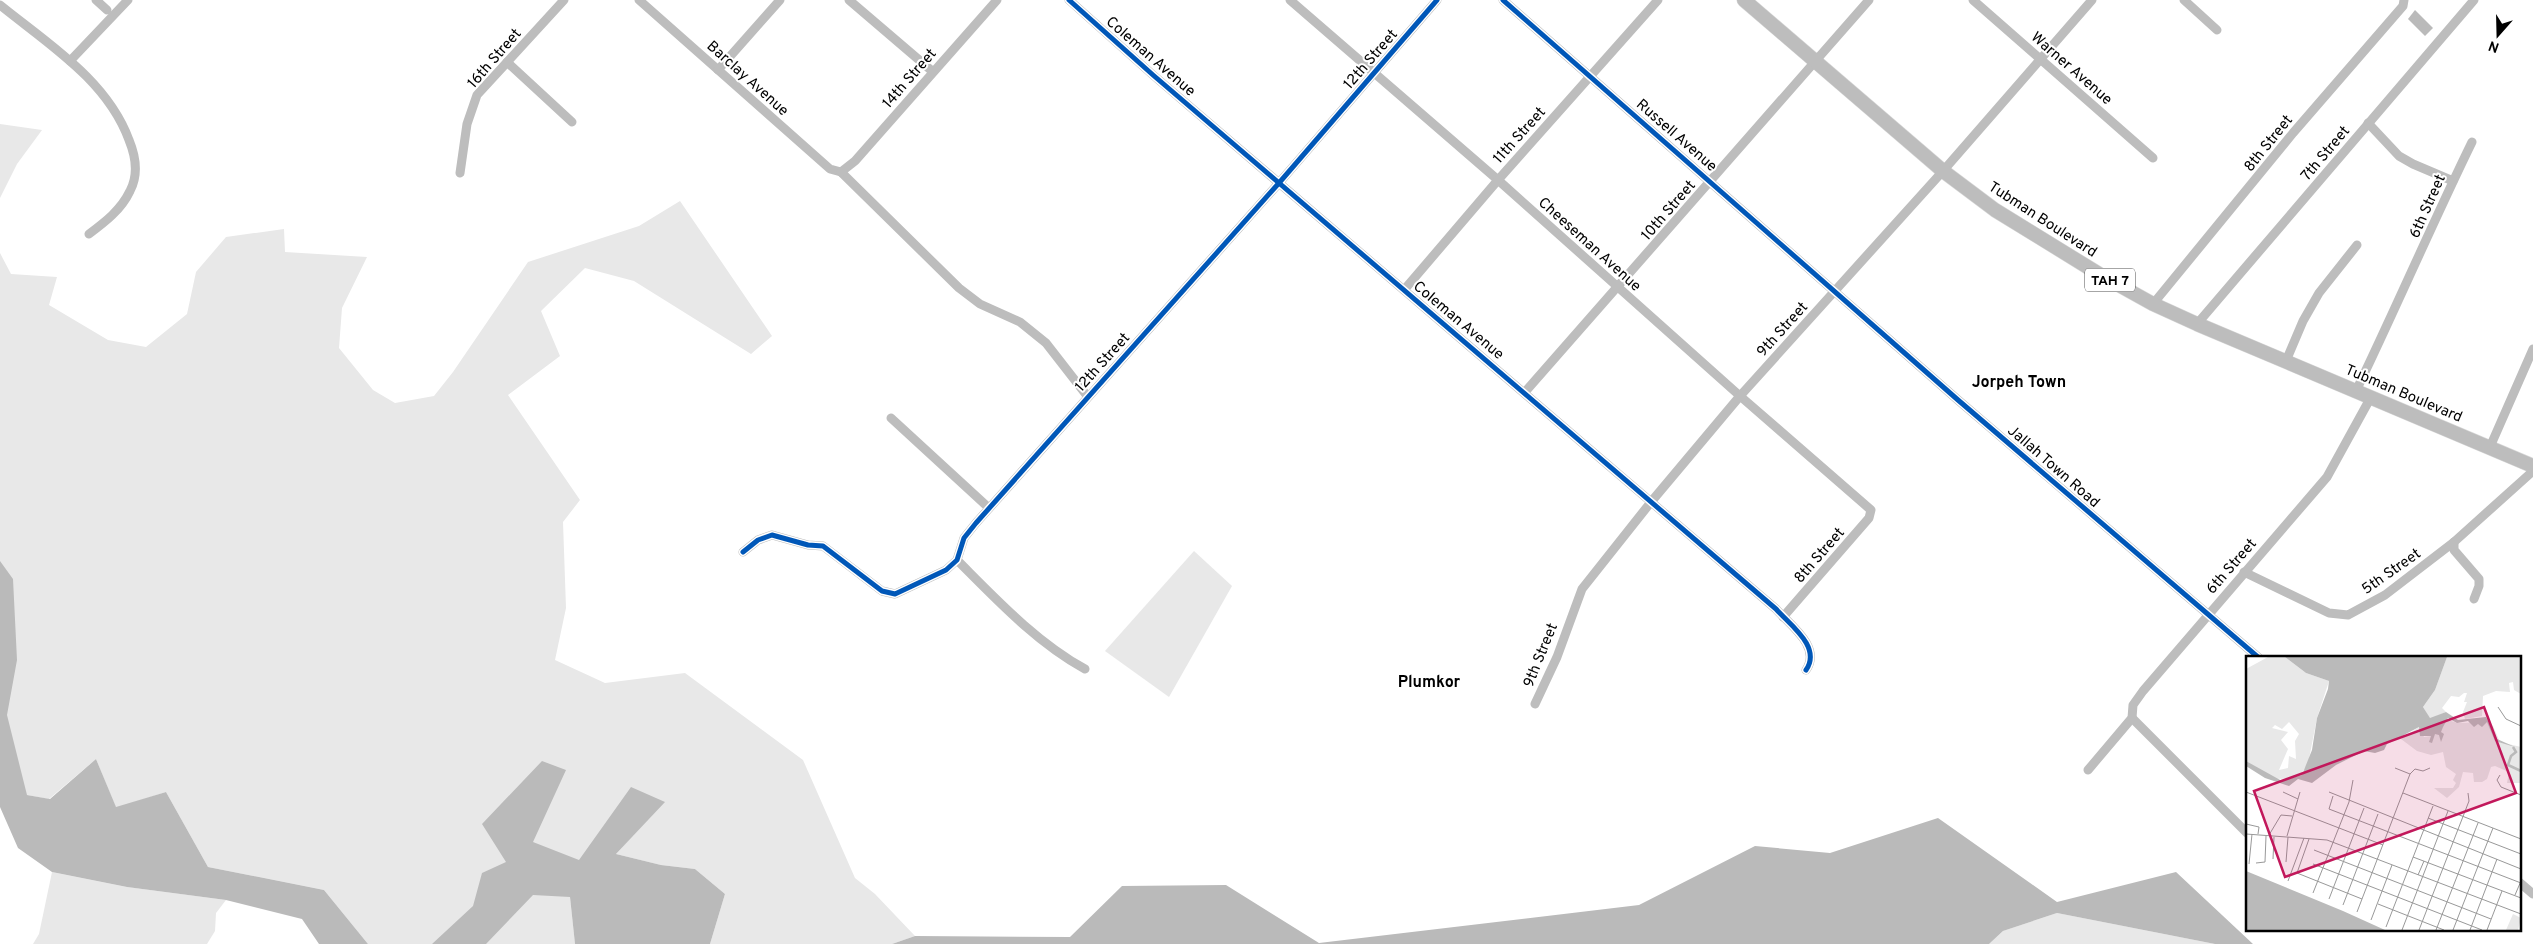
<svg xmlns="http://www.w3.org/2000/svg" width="2533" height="944" viewBox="0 0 2533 944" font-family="Overpass,sans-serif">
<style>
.green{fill:#e8e8e8}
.water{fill:#bababa}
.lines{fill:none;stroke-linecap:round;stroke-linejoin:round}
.highway-casing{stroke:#dbdbdb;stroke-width:15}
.minor{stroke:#bdbdbd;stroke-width:9}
.highway{stroke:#bdbdbd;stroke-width:14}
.cycleway-casing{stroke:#fff;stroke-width:8}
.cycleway{stroke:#0057b8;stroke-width:5}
.labels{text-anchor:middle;stroke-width:4;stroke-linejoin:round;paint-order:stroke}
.shield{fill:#fff;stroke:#4c4c4c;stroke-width:1}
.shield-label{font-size:14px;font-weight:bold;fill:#000}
.street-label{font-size:15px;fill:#000;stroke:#fff}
.neighbourhood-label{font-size:16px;font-weight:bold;fill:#000;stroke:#fff}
.inset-river{fill:none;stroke:#bababa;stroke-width:2.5}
.inset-road{fill:none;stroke:#999;stroke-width:1}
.view{fill:#c2185b;fill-opacity:0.15;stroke:#c2185b;stroke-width:2.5}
.inset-edge{fill:none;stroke:#000;stroke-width:2.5}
</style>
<rect width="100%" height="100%" fill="#fff"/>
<!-- green -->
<g class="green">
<polygon points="0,124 42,130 17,164 0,198"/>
<polygon points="680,201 772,336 751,354 634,281 585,268 541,311 560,356 508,395 580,500 563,522 566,608 555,660 605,683 685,673 803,760 855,878 875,894 915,936 892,944 710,944 725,894 695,869 661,865 616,854 664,802 570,897 575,944 368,944 324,890 208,867 166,792 116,808 96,759 49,799 27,795 0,804 0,253 11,274 57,277 49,305 108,340 146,347 187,314 196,272 226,237 284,229 285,252 367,257 342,308 339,348 373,390 395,403 434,396 453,372 528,262 639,226"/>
<polygon points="1194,551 1232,586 1169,697 1105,651"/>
<polygon points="52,872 127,887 226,900 216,913 215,931 207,944 33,944 39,934"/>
<polygon points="2057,913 2215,944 1989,944 2003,931"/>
</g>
<!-- water -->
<g class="water">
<polygon points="2415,10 2433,28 2425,36 2408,19"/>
<polygon points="0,561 13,579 17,660 7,715 27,795 50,799 96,759 116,807 166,792 208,867 324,890 368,944 319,944 302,919 226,900 127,887 52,872 18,848 0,807"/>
<polygon points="542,761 566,770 533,842 579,860 631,787 665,802 616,854 661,865 695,869 725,894 710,944 575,944 570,897 533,895 486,944 432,944 473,906 482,873 506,862 482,824"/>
<polygon points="1938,818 2057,902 2176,872 2253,944 2215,944 2057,913 2003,931 1989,944 892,944 915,936 1070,937 1122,886 1226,885 1319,943 1639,905 1755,846 1830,853"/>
</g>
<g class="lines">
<defs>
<polyline id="highway" points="1744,0 1943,171 1995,210 2099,274 2153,304 2197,324 2533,466"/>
</defs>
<!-- highway casing -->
<use href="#highway" class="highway-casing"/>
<!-- minor -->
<g class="minor">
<polyline points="96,0 107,10"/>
<polyline points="639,0 830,169 841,172"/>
<polyline points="849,0 932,71"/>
<path d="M1069,0L1153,75L1776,609C1790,625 1822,647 1806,670"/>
<polyline points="1290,0 1498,180 1740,396 1871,510 1869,518 1783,617"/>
<polyline points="1503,0 1958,400 2259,658"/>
<polyline points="1973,0 2153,158"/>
<polyline points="2184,0 2217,30"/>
<path d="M0,5C48,44 107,80 129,140C136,157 139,174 130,191C121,210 105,222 89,234"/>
<polyline points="70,61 128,0"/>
<polyline points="507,62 572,122"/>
<polyline points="718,70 780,0"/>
<polyline points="2368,123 2399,156 2413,164 2453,181"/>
<polyline points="841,172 959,288 980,304 1020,322 1046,343 1088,397"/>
<polyline points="841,172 855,161 997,0"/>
<polyline points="460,173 467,124 477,95 564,0"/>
<polyline points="1404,290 1498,180 1658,0"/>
<polyline points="2153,304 2293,133 2403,6 2404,0"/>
<polyline points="2197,324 2474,0"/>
<polyline points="2286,361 2303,321 2319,293 2357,245"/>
<path d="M2356,391C2396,308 2432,224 2472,142"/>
<polyline points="1525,392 1869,0"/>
<polyline points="891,418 989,508"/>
<polyline points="2490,447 2533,349"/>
<polyline points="2454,542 2454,550 2479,579 2479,586 2474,599"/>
<polyline points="743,552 758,540 772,535 808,545 823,546 882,591 895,594 946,570 957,560 964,538 976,523 1279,183 1437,0"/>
<path d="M957,560C996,599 1036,642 1085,669"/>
<polyline points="2244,572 2329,613 2348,615 2385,595 2454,542 2533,471"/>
<polyline points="1535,704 1557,657 1582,589 1651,502 1740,396 1943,171 2092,0"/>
<polyline points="2132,718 2247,833"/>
<polyline points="2088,770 2132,718 2133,705 2143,691 2327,477 2371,397"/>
<polyline points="2519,882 2533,894"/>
</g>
<!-- highway -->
<use href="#highway" class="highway"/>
<defs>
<g id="cycleway">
<path d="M1069,0L1153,75L1776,609C1790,625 1822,647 1806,670"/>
<polyline points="1503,0 1958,400 2259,658"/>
<polyline points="743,552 758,540 772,535 808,545 823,546 882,591 895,594 946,570 957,560 964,538 976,523 1279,183 1437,0"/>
</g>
</defs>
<!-- cycleway casing -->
<use href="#cycleway" class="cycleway-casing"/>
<!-- cycleway -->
<use href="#cycleway" class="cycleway"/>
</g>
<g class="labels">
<!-- shield labels -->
<rect class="shield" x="2085" y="268.5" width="50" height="23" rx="4"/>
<g class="shield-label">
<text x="2110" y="285">TAH 7</text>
</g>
<!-- street labels -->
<g class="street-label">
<text transform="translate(1151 56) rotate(41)" y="5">Coleman Avenue</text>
<text transform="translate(494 58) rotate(-49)" y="5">16th Street</text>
<text transform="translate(1370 59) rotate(-49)" y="5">12th Street</text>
<text transform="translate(2072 68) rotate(41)" y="5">Warner Avenue</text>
<text transform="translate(748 78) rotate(42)" y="5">Barclay Avenue</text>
<text transform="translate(909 78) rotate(-49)" y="5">14th Street</text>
<text transform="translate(1519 135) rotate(-48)" y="5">11th Street</text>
<text transform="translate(1677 135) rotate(41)" y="5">Russell Avenue</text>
<text transform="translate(2268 143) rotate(-51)" y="5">8th Street</text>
<text transform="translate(2325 153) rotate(-50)" y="5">7th Street</text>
<text transform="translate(2427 206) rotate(-66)" y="5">6th Street</text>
<text transform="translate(1668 210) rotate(-49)" y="5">10th Street</text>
<text transform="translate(2043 219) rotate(33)" y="5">Tubman Boulevard</text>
<text transform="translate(1590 244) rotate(42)" y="5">Cheeseman Avenue</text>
<text transform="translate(1459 320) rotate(40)" y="5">Coleman Avenue</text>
<text transform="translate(1782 329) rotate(-48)" y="5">9th Street</text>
<text transform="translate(1102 362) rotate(-48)" y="5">12th Street</text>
<text transform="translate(2404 393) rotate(23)" y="5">Tubman Boulevard</text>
<text transform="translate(2054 466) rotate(41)" y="5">Jallah Town Road</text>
<text transform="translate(1819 555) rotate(-49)" y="5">8th Street</text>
<text transform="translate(2231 566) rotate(-49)" y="5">6th Street</text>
<text transform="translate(2391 571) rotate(-35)" y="5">5th Street</text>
<text transform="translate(1540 655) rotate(-68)" y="5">9th Street</text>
</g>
<!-- neighbourhood labels -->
<g class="neighbourhood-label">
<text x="2019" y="387">Jorpeh Town</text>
<text x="1429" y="687">Plumkor</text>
</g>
</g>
<!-- overview -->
<g transform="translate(2246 656)">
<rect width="275" height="275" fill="#fff"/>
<path d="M22,1H39L60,17L83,25L71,62L62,108L52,122L29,123L0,105V13ZM43,66L53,78L49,85L50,103L43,100L42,112L33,114L42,93L35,84L42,76L26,72L29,69L36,73ZM201,1H275V38L268,34L267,26L263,27L264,36L250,35L237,40L236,60L219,63L217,56L221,46H218L221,37H218L213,41L205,40L196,52L200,56L184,63L177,51L189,34ZM197,62L211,67L241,66L247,70L254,86L275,91V127H261L263,116L249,110L245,111L241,123L236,126H228L227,117L217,116L213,131L201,142L188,132H207L210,127L207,124L210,118L200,111L197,96L185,99L171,95L155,83L173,71L178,81L185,80L188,75L185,69ZM267,258L275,262L272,274H260Z" fill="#e8e8e8" fill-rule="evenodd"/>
<path d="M39,1H201L189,34L177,51L184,62L200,56L212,64L240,61L251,83L269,91L249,85L241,66L236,71L232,68L228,71L222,65L211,67L202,62L197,71L195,76L198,78L195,86L193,79L189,78L186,87L183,86L185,80H174L173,71L141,88L138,94L129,97L118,95L90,109L66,127L52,123L43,130L19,122L0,110V105L36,125L56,119L66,94L71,62L82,33L83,25L60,17ZM0,215L97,255L139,274H0Z" fill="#bababa"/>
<path class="inset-river" d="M267,91L270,96L265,100L262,109L275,115"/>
<path class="inset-road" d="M252,51L260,63L275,70M149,112L164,118M254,119L251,124L255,131L275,139M0,136L137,189M37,136L52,143M83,136L275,213M157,137L275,183M87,140L83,153L275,227M182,162L275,198M0,168L13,171L12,178M0,178L81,184L275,258M23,179L35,159L46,160M41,180L54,136M63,183L51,217L116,243M68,194L245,263M167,201L275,242M27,203L28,181M40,206L42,181M10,207L19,206L20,180M3,208L6,178M67,208L236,274M172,219L178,205M42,225L58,182M67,237L103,146L107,124M269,239L275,225M83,243L118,152M132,248L198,274M97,249L132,158M111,256L164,118L169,113L177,115L184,112M125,264L146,209M140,271L187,150M156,274L202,155M173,274L223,145L222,137M190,274L232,167M207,274L247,172M224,274L251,203M241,274L256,235"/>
<path class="view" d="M238,51L270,137L39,221L8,135Z"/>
<rect width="275" height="275" class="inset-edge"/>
</g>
<!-- north arrow -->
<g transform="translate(2498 35) rotate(200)" stroke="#ffffff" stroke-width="4" paint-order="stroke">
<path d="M0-4L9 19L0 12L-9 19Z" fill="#000000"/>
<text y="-8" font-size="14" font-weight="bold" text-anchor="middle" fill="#000000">N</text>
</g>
</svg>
